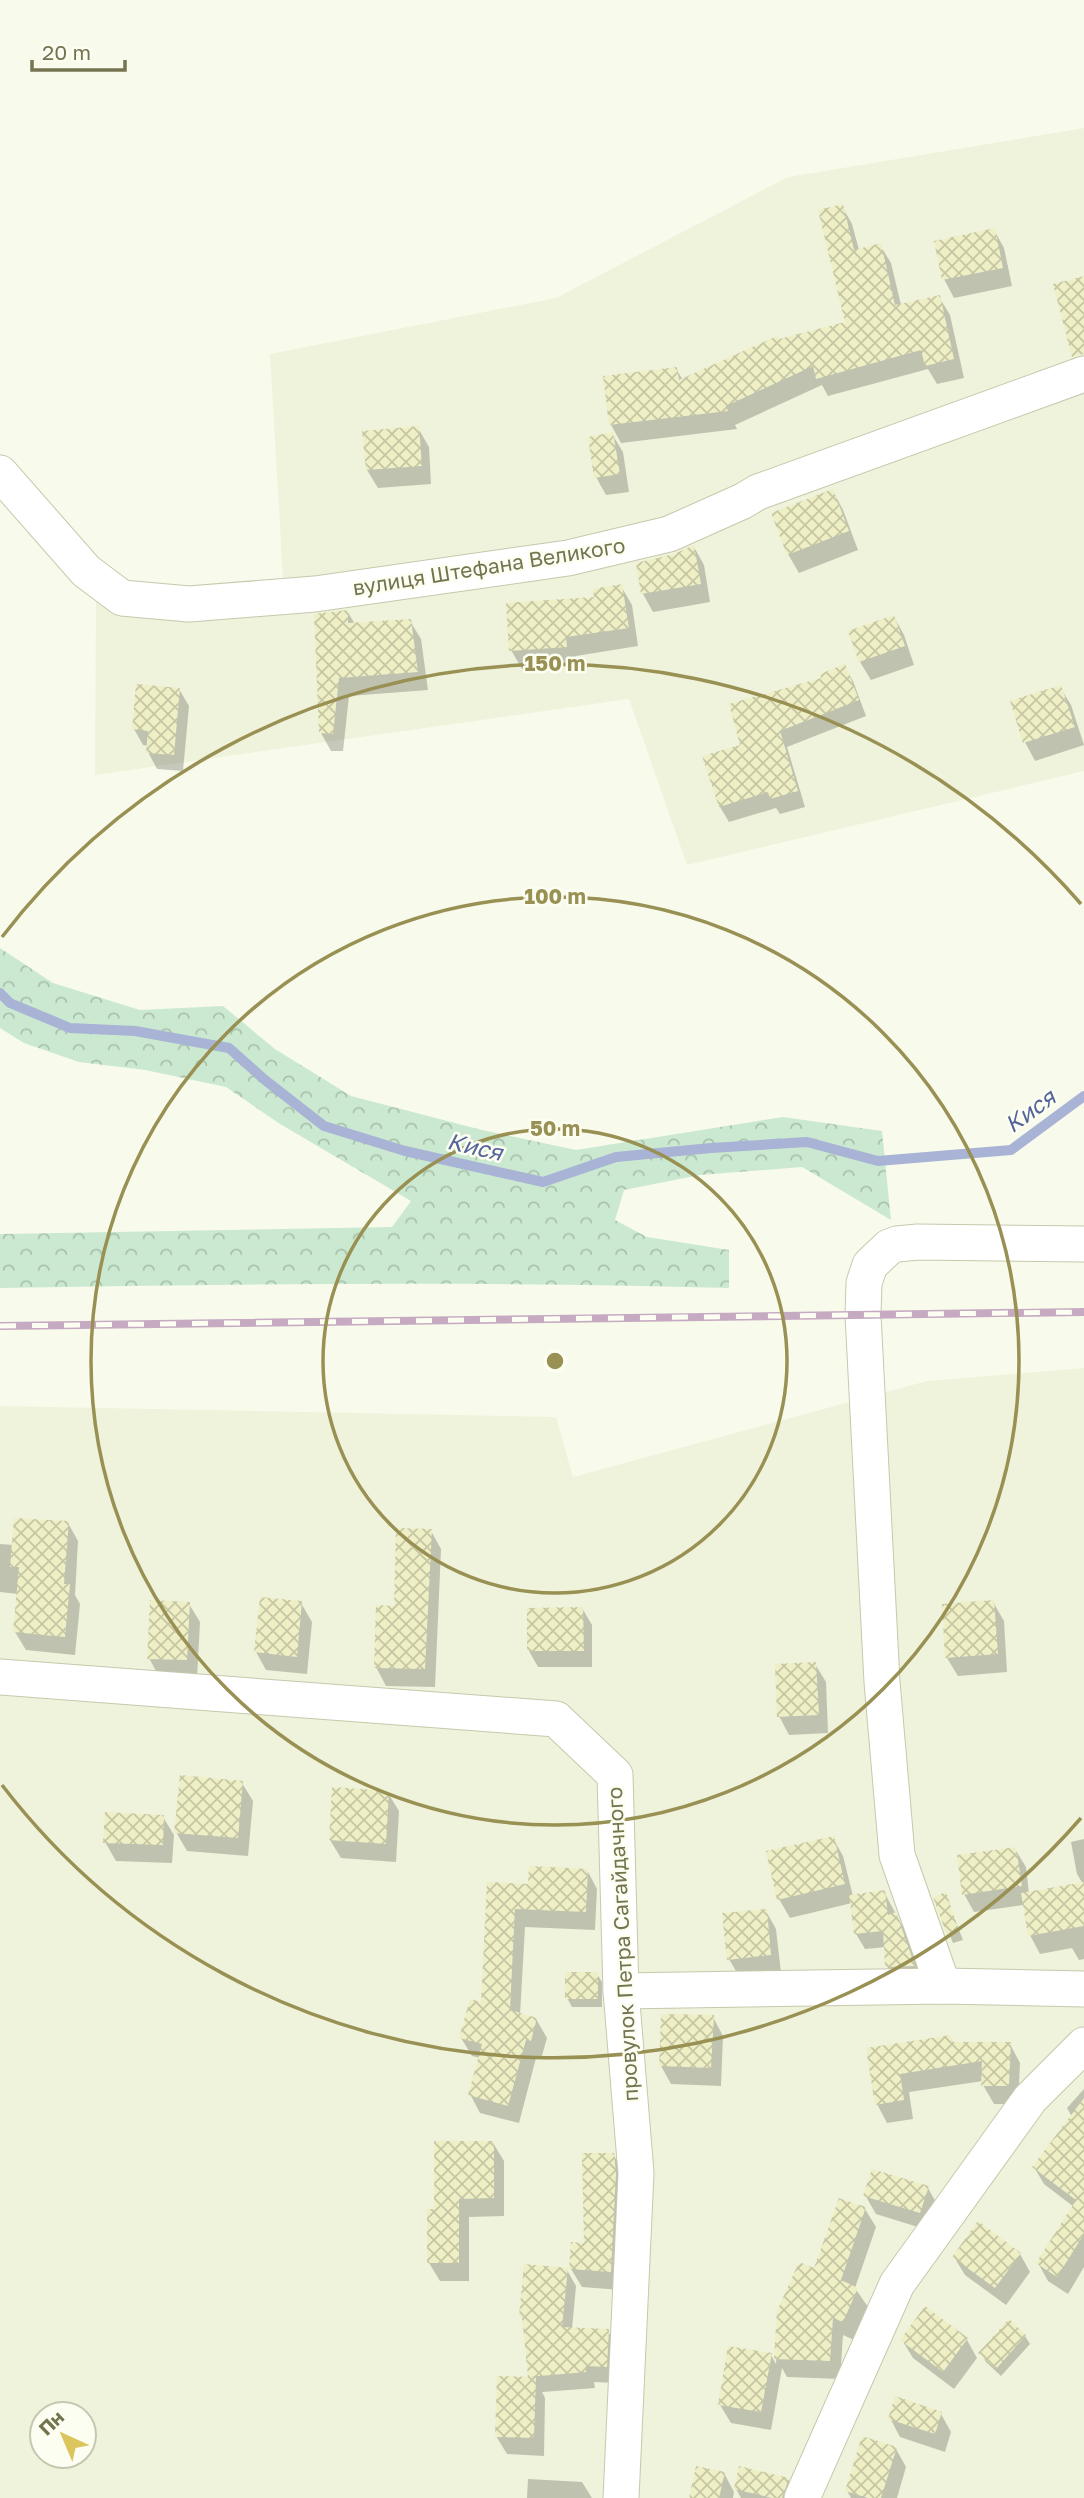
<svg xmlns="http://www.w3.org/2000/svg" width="1084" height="2498" viewBox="0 0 1084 2498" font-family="'Golos Text',sans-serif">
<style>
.residential{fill:#eff3db;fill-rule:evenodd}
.forest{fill:url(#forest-crowns)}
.shadow{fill:#0003}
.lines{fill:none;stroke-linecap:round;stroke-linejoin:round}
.stream{stroke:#a8b3d5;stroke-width:10}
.building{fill:url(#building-cross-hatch)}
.street-casing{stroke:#c7c8ac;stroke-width:37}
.street{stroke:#fff;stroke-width:35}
.rail-casing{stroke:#c6aac2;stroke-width:8}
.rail{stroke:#fcfef2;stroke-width:5;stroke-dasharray:16;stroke-linecap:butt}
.ring{fill:none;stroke:#999054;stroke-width:3.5}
.labels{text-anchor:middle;stroke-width:5;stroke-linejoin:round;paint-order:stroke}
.street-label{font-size:21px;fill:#757450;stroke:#fcfef2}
.water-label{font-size:23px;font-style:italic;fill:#55659b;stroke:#fcfef2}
.centre{fill:#999054;stroke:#fcfef2;stroke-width:3.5}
.ring-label{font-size:21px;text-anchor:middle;font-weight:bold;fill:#999054;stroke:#fcfef2;stroke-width:5;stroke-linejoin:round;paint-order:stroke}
</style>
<defs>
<pattern id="forest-crowns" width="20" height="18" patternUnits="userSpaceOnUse" patternTransform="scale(1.75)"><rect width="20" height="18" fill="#cbe9d1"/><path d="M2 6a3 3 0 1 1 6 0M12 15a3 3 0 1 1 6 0" fill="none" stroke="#a9c1ac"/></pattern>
<pattern id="building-cross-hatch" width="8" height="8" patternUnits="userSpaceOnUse" patternTransform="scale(1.75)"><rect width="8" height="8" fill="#efefc6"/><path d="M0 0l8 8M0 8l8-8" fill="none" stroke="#c6c6a3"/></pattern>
</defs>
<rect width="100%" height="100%" fill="#f8fbec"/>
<!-- residential -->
<g class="residential">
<polygon points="1084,128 1084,771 687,865 629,699 95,775 96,589 284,597 270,354 556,298 788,177"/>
<path d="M1084,1368V2498H0V1406L556,1417L573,1477L927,1381ZM42,2414H84V2456H42Z"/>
</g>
<!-- forest -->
<path class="forest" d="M0,948L53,983L140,1010L223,1006L275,1049L351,1096L482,1130L576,1150L783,1117L882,1131L891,1220L802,1167L700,1175L624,1190L615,1220L647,1237L729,1250V1288C486,1281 243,1284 0,1288V1234L392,1227L411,1201L280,1124L226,1087L145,1070L79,1062L24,1043L0,1028Z"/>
<!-- shadow -->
<g class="shadow">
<polygon points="842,206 852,224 859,250 880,245 891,263 901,305 939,297 950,315 964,378 937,384 928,369 828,396 822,385 735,425 737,429 621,443 611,425 676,369 683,380 778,341 847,323"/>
<polygon points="994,230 1004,248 1012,286 954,298 944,279"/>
<polygon points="418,428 429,447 431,484 378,488 367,470"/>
<polygon points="612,434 623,452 629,492 606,495 596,477"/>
<polygon points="833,491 843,510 858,550 799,573 788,554"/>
<polygon points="694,547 704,565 710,602 653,612 643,594 638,564 674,555"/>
<polygon points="621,586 632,605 638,646 576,656 576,665 522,669 511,650"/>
<polygon points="347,611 355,624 410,621 421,639 428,690 349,696 343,751 331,751 321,733"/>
<polygon points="894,617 904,635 914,665 871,680 860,662"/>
<polygon points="844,666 853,681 866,716 787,747 805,807 780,814 776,808 729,822 720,807 705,757 742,746 823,679"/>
<polygon points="1060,687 1071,705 1084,745 1035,761 1025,742"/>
<polygon points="179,689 189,706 183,771 157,769 148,752 148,746 143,745 134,729"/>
<polygon points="68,1523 78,1541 75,1595 80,1604 75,1655 26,1650 15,1632 18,1594 0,1592 0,1544 14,1545"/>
<polygon points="431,1531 441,1549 435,1687 386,1686 376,1667 395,1607"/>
<polygon points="993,1602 1004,1621 1007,1672 958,1676 947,1658"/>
<polygon points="301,1603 312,1622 307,1674 266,1670 256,1652"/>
<polygon points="189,1604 200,1622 197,1678 159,1677 149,1658"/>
<polygon points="582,1608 592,1625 592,1667 538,1667 529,1651"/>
<polygon points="815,1664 826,1682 828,1733 789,1735 779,1716"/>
<polygon points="242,1783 253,1801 248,1856 187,1851 176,1832"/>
<polygon points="388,1793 399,1811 396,1862 341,1858 330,1840"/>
<polygon points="163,1817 174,1835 172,1863 116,1861 105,1842"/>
<polygon points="833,1838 843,1856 853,1896 884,1892 904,1929 922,1981 895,1982 887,1966 886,1947 865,1949 856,1934 852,1903 790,1918 779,1899"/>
<polygon points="1084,1839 1084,1959 1079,1960 1072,1948 1040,1954 1030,1935 1024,1905 974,1912 964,1894 1015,1849 1026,1867 1029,1894 1083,1884 1077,1874 1071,1842"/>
<polygon points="587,1870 597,1889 595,1930 525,1927 520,2015 536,2019 547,2038 541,2059 536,2058 519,2123 480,2113 470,2094 480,2058 472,2056 461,2038 482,2005 489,1884 529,1886"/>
<polygon points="945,1895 963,1940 953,1943 935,1898"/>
<polygon points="766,1911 776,1929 781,1973 740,1978 729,1959"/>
<polygon points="597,1974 602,1982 602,2007 572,2007 567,1998"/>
<polygon points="713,2017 723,2036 721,2086 671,2084 661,2066"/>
<polygon points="950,2037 954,2044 1010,2044 1020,2063 1018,2104 994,2104 983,2085 983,2081 909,2092 913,2119 887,2123 877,2104 868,2050"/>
<polygon points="1084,2089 1084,2267 1068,2294 1048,2281 1038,2263 1074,2207 1044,2184 1034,2167 1072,2117 1067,2108"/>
<polygon points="493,2143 504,2161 504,2216 469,2217 469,2281 440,2281 429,2263 436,2211"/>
<polygon points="613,2154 624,2173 621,2290 582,2287 571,2269 586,2245"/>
<polygon points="928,2188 938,2206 931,2231 876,2214 865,2195"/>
<polygon points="865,2209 876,2227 855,2288 868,2307 854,2340 843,2335 840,2379 787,2377 782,2368 771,2430 731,2423 720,2405 771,2355 776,2364 779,2312"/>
<polygon points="1020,2254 1030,2272 1006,2305 965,2275 954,2257"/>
<polygon points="567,2270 576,2286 572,2329 608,2331 617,2347 616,2383 594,2382 595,2388 542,2392 545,2398 544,2456 507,2454 496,2436 531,2379 524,2322 521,2316"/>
<polygon points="1025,2336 1030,2344 1001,2376 986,2362 981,2353"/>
<polygon points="902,2340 967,2340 977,2358 954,2389 913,2358"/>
<polygon points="941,2414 951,2432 945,2452 900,2437 890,2418"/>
<polygon points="896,2449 906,2467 897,2498 851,2498 847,2491"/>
<polygon points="724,2473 734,2492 733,2498 691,2498"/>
<polygon points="528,2479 582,2482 592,2498 527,2498"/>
<polygon points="788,2479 798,2498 741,2498 736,2489"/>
</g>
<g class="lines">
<!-- stream -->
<polyline class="stream" points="0,993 10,1003 70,1028 135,1031 229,1048 265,1080 324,1126 405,1151 543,1182 616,1157 711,1148 807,1142 878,1161 1011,1150 1084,1096"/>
</g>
<!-- building -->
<g class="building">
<polygon points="843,204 854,250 881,243 895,305 940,295 954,359 925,366 921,350 816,379 813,366 726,406 728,411 609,425 603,376 677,367 679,380 777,336 779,339 845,322 818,210"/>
<polygon points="995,228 1003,268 942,280 934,241"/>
<polygon points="1084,276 1084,354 1072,357 1053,284"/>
<polygon points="419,426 422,466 366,470 362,431"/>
<polygon points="613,432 620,474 594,478 588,437"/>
<polygon points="833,489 849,531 787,555 771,513"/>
<polygon points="694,545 701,584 641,594 636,563 674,554"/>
<polygon points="622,584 629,628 566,637 567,647 509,651 506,603 594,597 593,589"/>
<polygon points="348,610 348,623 411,619 418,672 339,678 333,734 319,733 314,614"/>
<polygon points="894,615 905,646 859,662 848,631"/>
<polygon points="845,664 859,700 780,731 798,791 770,799 768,792 719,807 702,756 740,745 729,704 821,678 820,674"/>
<polygon points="136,684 180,688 174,755 146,753 148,731 132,729"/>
<polygon points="1061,685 1075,727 1023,743 1010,701"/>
<polygon points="14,1518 69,1521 64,1584 70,1584 65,1637 13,1632 19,1567 10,1567"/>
<polygon points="396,1528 432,1529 425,1669 374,1668 376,1605 394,1606"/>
<polygon points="260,1597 302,1601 297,1657 254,1652"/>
<polygon points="150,1600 190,1602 187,1660 147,1659"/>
<polygon points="994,1600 998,1654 945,1658 942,1604"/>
<polygon points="583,1607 584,1651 527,1651 527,1608"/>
<polygon points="816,1662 819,1715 777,1717 775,1664"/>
<polygon points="180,1775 243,1781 238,1838 174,1833"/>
<polygon points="332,1787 389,1791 386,1844 329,1840"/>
<polygon points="105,1812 164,1815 163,1845 103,1843"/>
<polygon points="834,1836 845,1884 777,1900 766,1851"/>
<polygon points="1016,1847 1022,1886 962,1895 957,1855"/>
<polygon points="529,1866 588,1869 586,1912 515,1909 510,2010 537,2018 531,2041 526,2040 508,2106 468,2095 482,2044 459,2038 470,1999 481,2002 487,1882 528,1884"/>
<polygon points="1084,1882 1084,1926 1028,1936 1021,1893"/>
<polygon points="885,1890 888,1915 896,1912 915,1966 885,1967 883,1931 854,1934 849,1895"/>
<polygon points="946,1892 959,1931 947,1935 933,1897"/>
<polygon points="767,1909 771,1955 727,1960 722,1913"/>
<rect x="565" y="1972" width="33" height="27"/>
<polygon points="661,2014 714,2015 711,2068 659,2066"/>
<polygon points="951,2035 952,2042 1011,2042 1009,2086 981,2086 982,2061 900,2074 904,2100 875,2105 866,2048"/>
<polygon points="1084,2098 1084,2234 1057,2277 1036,2263 1076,2200 1032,2167"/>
<polygon points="434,2141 494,2141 494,2198 459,2199 459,2263 427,2263 427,2209 434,2209"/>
<polygon points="582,2153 614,2153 616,2173 611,2272 569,2269 571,2242 584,2243"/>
<polygon points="872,2169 929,2186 920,2213 863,2196"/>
<polygon points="839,2198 866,2207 841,2280 858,2288 843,2322 833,2318 830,2361 774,2359 777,2311 799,2262 814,2268"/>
<polygon points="978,2221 1021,2253 995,2288 952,2257"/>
<polygon points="524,2264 568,2268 562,2327 609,2329 607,2367 586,2366 586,2372 528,2377 522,2317 519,2316"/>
<polygon points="925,2306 968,2338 943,2372 900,2340"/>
<polygon points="1009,2319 1026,2335 996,2369 978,2353"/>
<polygon points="728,2346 772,2353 761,2412 718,2405"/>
<polygon points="497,2376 536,2377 534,2438 495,2437"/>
<polygon points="895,2396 942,2412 935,2434 888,2419"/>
<polygon points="862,2436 897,2447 881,2498 868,2498 845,2491"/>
<polygon points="696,2466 725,2472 719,2498 689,2498"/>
<polygon points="739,2466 789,2478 782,2498 772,2498 734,2489"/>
</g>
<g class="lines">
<defs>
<g id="street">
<polyline points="0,473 86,571 122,598 189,604 315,594 568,558 669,534 743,501 758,492 1084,374"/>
<polyline points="0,1677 556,1719 615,1775 621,1991 636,2173 621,2498"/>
<polyline points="943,1986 897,1855 882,1682 863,1315 864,1283 870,1265 889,1247 897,1244 918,1242 1084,1244"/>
<polyline points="621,1991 943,1986 1084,1989"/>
<polyline points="802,2498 897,2284 1030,2099 1084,2045"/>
</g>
</defs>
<!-- street casing -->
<use href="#street" class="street-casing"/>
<!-- street -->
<use href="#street" class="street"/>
<defs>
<polyline id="rail" points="0,1326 1084,1312"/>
</defs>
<!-- rail casing -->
<use href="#rail" class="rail-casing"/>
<!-- rail -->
<use href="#rail" class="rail"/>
</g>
<!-- distance rings -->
<g class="ring">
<circle cx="555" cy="1361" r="232"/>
<circle cx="555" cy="1361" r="464"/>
<path d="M1081 1818A697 697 0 0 1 2 1785M2 937A697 697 0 0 1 1081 904"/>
</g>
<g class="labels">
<!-- street labels -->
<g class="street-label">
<text transform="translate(489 567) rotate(-9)" y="7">вулиця Штефана Великого</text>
<text transform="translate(623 1944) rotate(-93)" y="7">провулок Петра Сагайдачного</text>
</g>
<!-- water labels -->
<g class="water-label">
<text transform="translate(1030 1111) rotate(-36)" y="8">Кися</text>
<text transform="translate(475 1147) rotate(13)" y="8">Кися</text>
</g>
</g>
<circle cx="555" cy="1361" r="10" class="centre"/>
<g class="ring-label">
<text x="555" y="671">150 m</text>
<text x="555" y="904">100 m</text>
<text x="555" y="1136">50 m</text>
</g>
<!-- north arrow -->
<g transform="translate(63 2435) rotate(316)"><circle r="33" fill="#fcfef2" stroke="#c6c7b1" stroke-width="2"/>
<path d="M0-5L12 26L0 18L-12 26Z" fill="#dbc55c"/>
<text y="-10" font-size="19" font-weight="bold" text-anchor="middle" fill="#757450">Пн</text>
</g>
<!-- scale -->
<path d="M32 60v10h93v-10" fill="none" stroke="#757450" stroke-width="3.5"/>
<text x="42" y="60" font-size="21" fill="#757450" stroke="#fcfef2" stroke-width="5" paint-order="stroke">20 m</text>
</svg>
